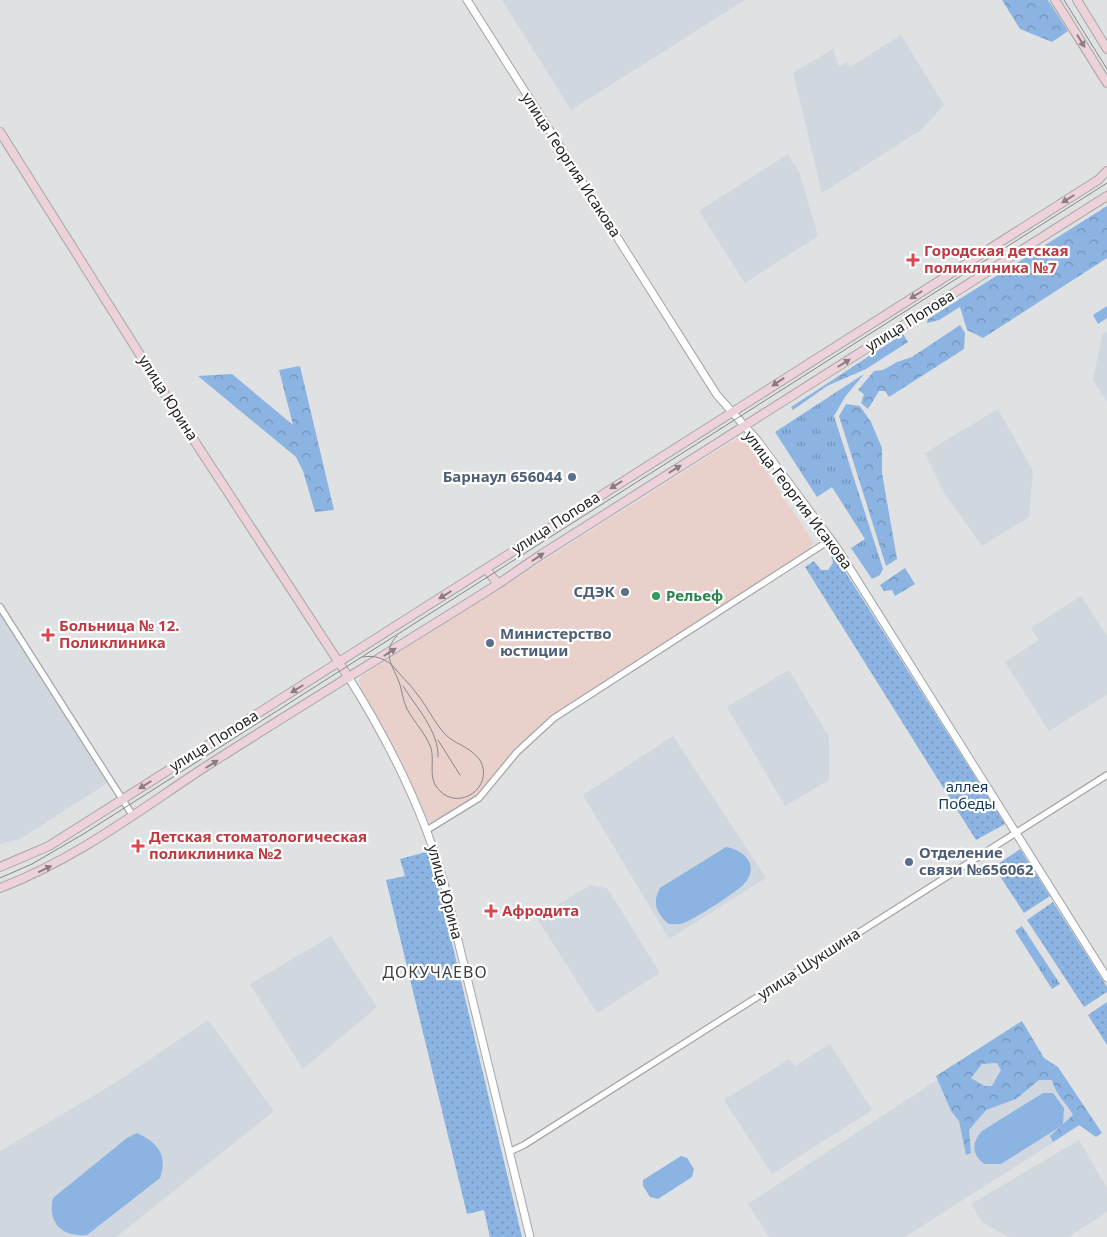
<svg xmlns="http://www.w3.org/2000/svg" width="1107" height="1237" viewBox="0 0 1107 1237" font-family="'Noto Sans',sans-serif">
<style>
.commercial{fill:#ead0cb}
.built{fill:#d1d7df}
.grass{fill:url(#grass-tufts)}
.forest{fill:url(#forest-crowns);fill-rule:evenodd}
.park{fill:url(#park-dots)}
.pitch{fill:#8cb4e2}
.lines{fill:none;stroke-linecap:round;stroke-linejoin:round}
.minor-casing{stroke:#a5a6a8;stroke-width:8}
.tertiary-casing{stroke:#a5a6a8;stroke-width:9}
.secondary-casing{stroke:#a5a6a8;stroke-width:10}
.minor{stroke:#fff;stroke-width:5.5}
.tertiary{stroke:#fff;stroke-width:7}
.secondary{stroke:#eed2d9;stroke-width:8}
.tram{stroke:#868788;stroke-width:1}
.oneway{fill:#8a7c80}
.health-dot{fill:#e0444e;stroke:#fff;stroke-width:2}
.service-dot{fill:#5c6f8a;stroke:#fff;stroke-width:2}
.leisure-dot{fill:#2e9e5b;stroke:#fff;stroke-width:2}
.labels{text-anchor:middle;stroke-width:4.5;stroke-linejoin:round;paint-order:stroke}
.street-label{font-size:15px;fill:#252526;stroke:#fff}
.health-label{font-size:15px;font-weight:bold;fill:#be3a42;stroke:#fff;text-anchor:start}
.service-label{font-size:15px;font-weight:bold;fill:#4e5e75;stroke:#fff;text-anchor:end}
.leisure-label{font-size:15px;font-weight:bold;fill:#27864d;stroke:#fff;text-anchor:start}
.park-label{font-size:15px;fill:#133962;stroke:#fff}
.neighbourhood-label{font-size:16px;letter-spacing:1px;fill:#3d3f40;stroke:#fff}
</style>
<defs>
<pattern id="grass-tufts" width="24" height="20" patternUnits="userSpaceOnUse" patternTransform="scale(1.25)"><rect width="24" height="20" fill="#8cb4e2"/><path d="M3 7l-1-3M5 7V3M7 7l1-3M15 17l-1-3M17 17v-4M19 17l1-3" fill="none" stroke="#7292b7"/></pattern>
<pattern id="forest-crowns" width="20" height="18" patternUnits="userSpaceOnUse" patternTransform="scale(1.25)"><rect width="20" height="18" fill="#8cb4e2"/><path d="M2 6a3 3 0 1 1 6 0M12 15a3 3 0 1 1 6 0" fill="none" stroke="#7292b7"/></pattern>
<pattern id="park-dots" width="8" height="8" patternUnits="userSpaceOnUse" patternTransform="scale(1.25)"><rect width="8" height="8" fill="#8cb4e2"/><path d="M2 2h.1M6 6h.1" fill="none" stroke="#7292b7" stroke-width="1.8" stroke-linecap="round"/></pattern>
</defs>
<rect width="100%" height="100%" fill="#dfe1e3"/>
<!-- commercial -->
<polygon class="commercial" points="742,435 814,543 802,555 573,701 515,747 479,797 430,825 399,757 362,692 359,680 363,675"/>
<!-- built -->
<g class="built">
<polygon points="502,0 745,0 571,110"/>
<polygon points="901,35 944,105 921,130 822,193 793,73 833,49 839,67 847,62 850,67"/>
<polygon points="788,154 800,174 818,236 745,283 699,211"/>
<polygon points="1107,332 1107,402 1093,380 1102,335"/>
<polygon points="998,409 1033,471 1029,517 982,546 943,491 925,453"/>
<polygon points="1081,596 1107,636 1107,695 1049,731 1005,662 1039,640 1031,628"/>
<polygon points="0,612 109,782 20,839 0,844"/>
<polygon points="789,670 829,737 829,780 785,806 727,707"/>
<polygon points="673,736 766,878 669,939 583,795"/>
<polygon points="590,885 607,888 660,973 597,1013 537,918"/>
<polygon points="331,936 377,1007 303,1069 250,984"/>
<polygon points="208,1020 274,1111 116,1237 0,1237 0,1151 115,1083"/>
<polygon points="1019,1026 1082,1124 905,1237 769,1237 748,1204"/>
<polygon points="830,1044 872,1110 772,1174 724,1100 789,1059 795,1066"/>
<polygon points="1079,1140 1107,1188 1107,1212 1068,1237 1009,1237 983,1223 971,1204"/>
</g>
<!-- grass -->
<g class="grass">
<polygon points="864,374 845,397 834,416 883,569 880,575 872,579 851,548 865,539 832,487 817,497 775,432"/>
<polygon points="1022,926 1060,984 1052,989 1015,931"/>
</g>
<!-- forest -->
<g class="forest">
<polygon points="1002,0 1048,0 1068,31 1052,42 1020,29"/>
<polygon points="1107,206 1107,258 983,338 967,330 960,307 939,320 927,323 928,319"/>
<polygon points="960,325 965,333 964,349 889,397 885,391 879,391 868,409 861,403 864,394 858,390 874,371 883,370 897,362 912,357"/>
<polygon points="903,334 908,342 866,369 827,386 793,410 791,407"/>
<polygon points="300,366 334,510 315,512 303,471 296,457 198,376 232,374 293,425 279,370"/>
<polygon points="846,404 860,406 871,422 882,448 882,473 897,559 886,566 839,416"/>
<polygon points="905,568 915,584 895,596 892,590 884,591 880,585"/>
<path d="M1022,1021L1044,1058L1058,1067L1102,1133L1096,1137L1079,1125L1053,1142L1050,1136L1073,1115C1066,1102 1055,1094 1052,1080H1039L1016,1099L986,1110L969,1130L971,1153L966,1155L959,1121L951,1111L936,1076ZM997,1063L1001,1070L992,1086H984L971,1078L982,1064Z"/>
</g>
<!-- park -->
<g class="park">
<polygon points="834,554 1005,824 976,840 805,567 814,561 821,570 828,570 833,563 831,555"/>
<polygon points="1020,849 1050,896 1024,913 994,867"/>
<polygon points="430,851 522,1237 490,1237 484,1210 467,1214 386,880 405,876 400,859"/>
<polygon points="1053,902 1107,987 1107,992 1084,1007 1027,920"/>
<polygon points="1107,1002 1107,1045 1088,1015"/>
</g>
<!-- pitch -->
<g class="pitch">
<polygon points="1107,306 1107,318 1098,324 1093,315"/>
<path d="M726,847C745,850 761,867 743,885C735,893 696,918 684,923C679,925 674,924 669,924C656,913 652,903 660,888Z"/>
<path d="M1043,1093H1053L1064,1108L1063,1125L1001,1164H984C972,1154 971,1143 982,1131Z"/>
<path d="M137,1133C158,1143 168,1155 160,1178L87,1235C62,1237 47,1223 53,1198L127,1138Z"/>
<polygon points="681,1156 687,1158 694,1169 692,1177 658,1199 650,1197 643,1186 643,1180"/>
</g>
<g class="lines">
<defs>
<g id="minor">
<polyline points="0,607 133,816"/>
<polyline points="427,830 479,798 517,752 554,718 830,540"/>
<polyline points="509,1152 524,1145 1107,775"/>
</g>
<g id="tertiary">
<polyline points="467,0 717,395 757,440 837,548 1107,978"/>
<path d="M349,678C391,745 426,815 446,891L530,1237"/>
</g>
<g id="secondary">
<polyline points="1055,0 1107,83"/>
<polyline points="1077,0 1107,49"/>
<polyline points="0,132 188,431 349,678"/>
<polyline points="486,569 498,584"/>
<polyline points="0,867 49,846 1098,180 1107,171"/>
<path d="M0,888C74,860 137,812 202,769C300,706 400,646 498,584L539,556L1107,196"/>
</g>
</defs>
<!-- minor casing -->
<use href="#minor" class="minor-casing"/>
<!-- tertiary casing -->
<use href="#tertiary" class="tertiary-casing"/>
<!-- secondary casing -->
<use href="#secondary" class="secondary-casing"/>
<!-- minor -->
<use href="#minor" class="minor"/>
<!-- tertiary -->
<use href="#tertiary" class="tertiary"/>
<!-- secondary -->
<use href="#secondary" class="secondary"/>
<!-- tram -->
<g class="tram">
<polyline points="1064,0 1107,69"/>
<path d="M363,657C374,655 383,658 392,665C400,675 410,684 417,694C428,707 435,725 448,737C458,745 474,749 481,762C493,787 460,811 440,791C427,779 435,763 431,748C426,734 414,722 407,709C402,699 402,687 397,677C390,662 383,650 397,636"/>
<path d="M403,686C416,707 439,731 438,757"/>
<polyline points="438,740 460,775"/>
<polyline points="0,878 32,864 85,833 1107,183"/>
</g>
</g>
<!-- one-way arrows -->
<defs><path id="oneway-solid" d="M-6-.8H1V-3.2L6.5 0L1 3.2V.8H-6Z" transform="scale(1.25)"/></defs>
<g class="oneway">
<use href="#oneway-solid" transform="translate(1081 41) rotate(58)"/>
<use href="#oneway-solid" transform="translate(1068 199) rotate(148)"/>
<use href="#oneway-solid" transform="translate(916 295) rotate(148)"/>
<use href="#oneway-solid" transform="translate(844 363) rotate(-32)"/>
<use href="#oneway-solid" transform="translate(778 382) rotate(147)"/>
<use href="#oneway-solid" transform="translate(675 469) rotate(-32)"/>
<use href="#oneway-solid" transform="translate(616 485) rotate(148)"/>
<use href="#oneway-solid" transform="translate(538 557) rotate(-34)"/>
<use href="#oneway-solid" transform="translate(445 595) rotate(148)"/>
<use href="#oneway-solid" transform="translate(390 652) rotate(-32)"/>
<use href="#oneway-solid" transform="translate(297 689) rotate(148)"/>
<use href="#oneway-solid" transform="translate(212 764) rotate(-32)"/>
<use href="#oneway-solid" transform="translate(145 785) rotate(148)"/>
<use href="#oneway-solid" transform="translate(45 869) rotate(-26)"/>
</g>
<!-- markers -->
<g class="health-dot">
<path d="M910.5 252.5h5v5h5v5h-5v5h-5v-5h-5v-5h5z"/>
<path d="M45.5 627.5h5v5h5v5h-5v5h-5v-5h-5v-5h5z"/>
<path d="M135.5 838.5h5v5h5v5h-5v5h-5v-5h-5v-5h5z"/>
<path d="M488.5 903.5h5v5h5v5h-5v5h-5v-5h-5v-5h5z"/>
</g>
<g class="service-dot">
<circle cx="572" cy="477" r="5"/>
<circle cx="625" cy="592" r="5"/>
<circle cx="490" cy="643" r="5"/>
<circle cx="909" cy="862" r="5"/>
</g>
<circle class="leisure-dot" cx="656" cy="596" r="5"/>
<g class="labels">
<!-- street labels -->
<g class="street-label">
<text transform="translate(571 165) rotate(57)" y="5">улица Георгия Исакова</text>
<text transform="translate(910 321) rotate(-32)" y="5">улица Попова</text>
<text transform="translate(168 398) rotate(58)" y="5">улица Юрина</text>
<text transform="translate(798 500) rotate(53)" y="5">улица Георгия Исакова</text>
<text transform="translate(556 523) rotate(-33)" y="5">улица Попова</text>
<text transform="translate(214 741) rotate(-32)" y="5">улица Попова</text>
<text transform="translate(445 892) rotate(75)" y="5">улица Юрина</text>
<text transform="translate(809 964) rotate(-33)" y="5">улица Шукшина</text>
</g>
<!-- health labels -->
<g class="health-label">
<text x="924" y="256">Городская детская<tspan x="924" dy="17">поликлиника №7</tspan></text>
<text x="59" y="631">Больница № 12.<tspan x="59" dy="17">Поликлиника</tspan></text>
<text x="149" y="842">Детская стоматологическая<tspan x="149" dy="17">поликлиника №2</tspan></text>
<text x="502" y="916">Афродита</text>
</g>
<!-- service labels -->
<g class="service-label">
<text x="562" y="482">Барнаул 656044</text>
<text x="615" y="597">СДЭК</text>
<text x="500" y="639" text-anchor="start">Министерство<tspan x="500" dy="17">юстиции</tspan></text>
<text x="919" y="858" text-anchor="start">Отделение<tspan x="919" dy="17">связи №656062</tspan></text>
</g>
<!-- leisure labels -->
<g class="leisure-label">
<text x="666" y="601">Рельеф</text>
</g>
<!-- park labels -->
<g class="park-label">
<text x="967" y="792">аллея<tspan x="967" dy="17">Победы</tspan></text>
</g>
<!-- neighbourhood labels -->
<g class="neighbourhood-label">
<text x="435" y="978">ДОКУЧАЕВО</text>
</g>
</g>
</svg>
